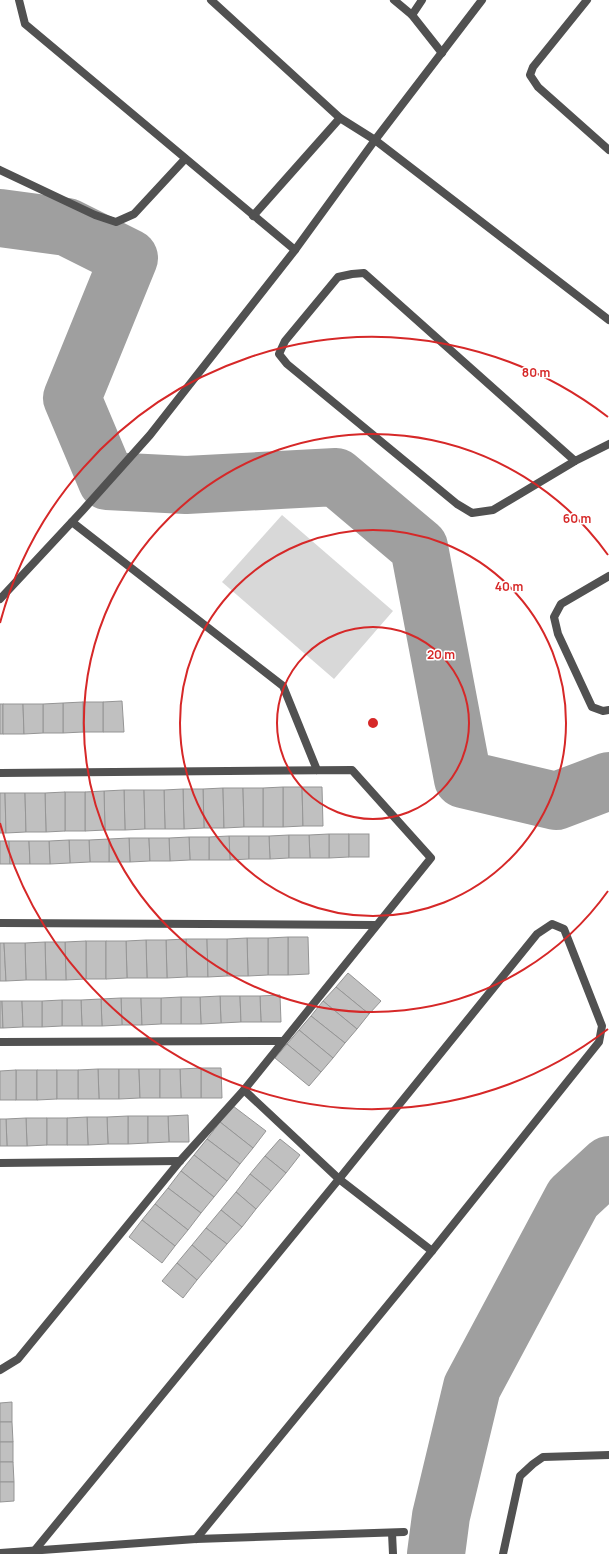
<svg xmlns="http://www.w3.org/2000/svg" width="609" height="1554" viewBox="0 0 609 1554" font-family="Manrope,sans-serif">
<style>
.garden{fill:#d8d8d8}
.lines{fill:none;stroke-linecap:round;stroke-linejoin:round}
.river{stroke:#9f9f9f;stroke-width:58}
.building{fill:#c0c0c0;stroke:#959595}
.service{stroke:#515151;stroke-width:8}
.minor{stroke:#515151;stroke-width:8}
.ring{fill:none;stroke:#d62828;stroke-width:2}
.centre{fill:#d62828;stroke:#fff;stroke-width:2}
.ring-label{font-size:12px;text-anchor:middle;font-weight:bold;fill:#d62828;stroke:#fff;stroke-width:3;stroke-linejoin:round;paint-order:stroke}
</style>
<rect width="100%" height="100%" fill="#fff"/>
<!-- garden -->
<polygon class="garden" points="282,515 393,611 334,679 222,582"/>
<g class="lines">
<!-- river -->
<g class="river">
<polyline points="0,218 67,227 129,258 72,398 107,481 186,485 336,477 419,547 463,779 556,801 609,781"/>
<polyline points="436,1554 441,1516 472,1387 573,1198 609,1165"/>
</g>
</g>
<!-- building -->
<g class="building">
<polygon points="122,701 124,732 103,732 103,702"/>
<rect x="83" y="702" width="20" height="30"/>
<polygon points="83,702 83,732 63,733 63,703"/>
<polygon points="63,703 63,733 43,733 43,704"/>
<rect x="0" y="704" width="3" height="30"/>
<polygon points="3,704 23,704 24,734 3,734"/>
<polygon points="23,704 43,704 43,733 24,734"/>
<polygon points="283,787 302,787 303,826 283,827"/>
<polygon points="283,787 283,827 263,827 263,788"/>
<polygon points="302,787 322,787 323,826 303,826"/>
<polygon points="223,788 224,828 204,828 203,789"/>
<polygon points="223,788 243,788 244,827 224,828"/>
<polygon points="243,788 263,788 263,827 244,827"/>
<polygon points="183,789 203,789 204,828 184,829"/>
<polygon points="183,789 184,829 165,829 164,790"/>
<polygon points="124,790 144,790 145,829 125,830"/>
<polygon points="124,790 125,830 105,830 104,791"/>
<polygon points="144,790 164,790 165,829 145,829"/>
<polygon points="104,791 105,830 85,831 85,792"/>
<rect x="65" y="792" width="20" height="39"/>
<polygon points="65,792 65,831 46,832 45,793"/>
<polygon points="0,793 5,793 6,833 0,833"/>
<polygon points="5,793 25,793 26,832 6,833"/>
<polygon points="25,793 45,793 46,832 26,832"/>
<polygon points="329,834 349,834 349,857 329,858"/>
<polygon points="329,834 329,858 310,858 309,835"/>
<rect x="349" y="834" width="20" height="23"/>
<polygon points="289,835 289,858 270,859 269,836"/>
<polygon points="289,835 309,835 310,858 289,858"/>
<polygon points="229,836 249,836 249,859 230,860"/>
<polygon points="229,836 230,860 209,860 209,837"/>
<polygon points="249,836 269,836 270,859 249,859"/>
<polygon points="189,837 209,837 209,860 190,860"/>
<polygon points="189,837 190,860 170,861 169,838"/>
<polygon points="129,838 149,838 150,861 130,862"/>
<polygon points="129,838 130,862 109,862 109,839"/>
<polygon points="149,838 169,838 170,861 150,861"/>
<polygon points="109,839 109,862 90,862 89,840"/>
<polygon points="69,840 89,840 90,862 70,863"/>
<polygon points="69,840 70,863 50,864 49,841"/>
<polygon points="0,841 9,841 10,864 0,864"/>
<polygon points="9,841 29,841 30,864 10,864"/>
<polygon points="29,841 49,841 50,864 30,864"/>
<polygon points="288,937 308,937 309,974 288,975"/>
<polygon points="288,937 288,975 268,975 268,938"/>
<polygon points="247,938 268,938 268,975 248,976"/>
<polygon points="247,938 248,976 227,976 227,939"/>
<polygon points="186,939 207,939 208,977 187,977"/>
<polygon points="186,939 187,977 167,978 166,940"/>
<polygon points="207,939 227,939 227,976 208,977"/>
<polygon points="146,940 166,940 167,978 147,978"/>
<polygon points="146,940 147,978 127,978 126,941"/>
<rect x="86" y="941" width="20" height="38"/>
<polygon points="86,941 86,979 66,980 65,942"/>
<polygon points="106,941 126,941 127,978 106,979"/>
<polygon points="45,942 65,942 66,980 46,980"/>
<polygon points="45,942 46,980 26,980 25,943"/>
<polygon points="0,943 4,943 6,981 0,981"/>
<polygon points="4,943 25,943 26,980 6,981"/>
<polygon points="348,973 381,1001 369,1014 336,987"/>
<polygon points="336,987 369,1014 357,1029 323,1001"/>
<polygon points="280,995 281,1022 261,1022 260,996"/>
<polygon points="220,996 240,996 241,1022 221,1023"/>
<polygon points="220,996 221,1023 201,1024 200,997"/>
<polygon points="240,996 260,996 261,1022 241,1022"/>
<polygon points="181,997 200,997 201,1024 181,1024"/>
<polygon points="181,997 181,1024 161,1024 161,998"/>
<polygon points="121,998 141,998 142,1025 122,1025"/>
<polygon points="121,998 122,1025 102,1026 101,999"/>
<polygon points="141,998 161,998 161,1024 142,1025"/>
<polygon points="101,999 102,1026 82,1026 81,1000"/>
<polygon points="62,1000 81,1000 82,1026 62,1026"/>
<polygon points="62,1000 62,1026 42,1027 42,1001"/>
<polygon points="0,1001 2,1001 3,1028 0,1028"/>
<polygon points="2,1001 22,1001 23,1027 3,1028"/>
<polygon points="22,1001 42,1001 42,1027 23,1027"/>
<polygon points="323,1001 357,1029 345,1043 311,1016"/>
<polygon points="311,1016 345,1043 333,1058 299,1030"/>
<polygon points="299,1030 333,1058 321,1072 287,1044"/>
<polygon points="287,1044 321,1072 309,1086 275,1058"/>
<polygon points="201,1068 221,1068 222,1098 201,1098"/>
<polygon points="201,1068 201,1098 181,1098 180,1069"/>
<polygon points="98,1069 119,1069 119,1099 99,1099"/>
<polygon points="98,1069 99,1099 78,1099 78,1070"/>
<polygon points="119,1069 139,1069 140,1098 119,1099"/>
<polygon points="139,1069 160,1069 160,1098 140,1098"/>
<polygon points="160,1069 180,1069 181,1098 160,1098"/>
<rect x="16" y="1070" width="21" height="30"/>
<polygon points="16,1070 16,1100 0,1100 0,1071"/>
<polygon points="37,1070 57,1070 57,1099 37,1100"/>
<rect x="57" y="1070" width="21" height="29"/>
<polygon points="233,1106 266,1131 253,1148 220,1122"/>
<polygon points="188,1115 189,1142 169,1142 168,1116"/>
<polygon points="128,1116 148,1116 148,1143 128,1144"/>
<polygon points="128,1116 128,1144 108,1144 107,1117"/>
<polygon points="148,1116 168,1116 169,1142 148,1143"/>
<polygon points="87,1117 107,1117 108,1144 88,1145"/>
<polygon points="87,1117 88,1145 67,1145 67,1118"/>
<polygon points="26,1118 47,1118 47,1145 27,1146"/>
<polygon points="26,1118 27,1146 7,1146 6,1119"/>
<rect x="47" y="1118" width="20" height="27"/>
<polygon points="0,1119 6,1119 7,1146 0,1146"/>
<polygon points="220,1122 253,1148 240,1164 207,1139"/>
<polygon points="207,1139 240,1164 227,1181 194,1155"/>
<polygon points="280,1139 300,1155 286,1173 265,1156"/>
<polygon points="194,1155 227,1181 214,1197 181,1171"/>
<polygon points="265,1156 286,1173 271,1191 250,1174"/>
<polygon points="181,1171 214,1197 201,1213 168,1188"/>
<polygon points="250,1174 271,1191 256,1209 236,1192"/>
<polygon points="168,1188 201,1213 188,1230 155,1204"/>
<polygon points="236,1192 256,1209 242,1227 221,1210"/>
<polygon points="155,1204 188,1230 175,1246 142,1220"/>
<polygon points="221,1210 242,1227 227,1244 206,1228"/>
<polygon points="142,1220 175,1246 162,1263 129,1237"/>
<polygon points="206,1228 227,1244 212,1262 192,1245"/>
<polygon points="192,1245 212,1262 197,1280 177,1263"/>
<polygon points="177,1263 197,1280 183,1298 162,1281"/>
<polygon points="12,1402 12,1422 0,1422 0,1403"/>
<polygon points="0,1422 12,1422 13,1442 0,1442"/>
<rect x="0" y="1442" width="13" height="20"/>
<polygon points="0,1462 13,1462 14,1482 0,1482"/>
<polygon points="0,1482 14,1482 14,1501 0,1502"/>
</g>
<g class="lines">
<!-- service -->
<polyline class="service" points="72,522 283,686 317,770"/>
<!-- minor -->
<g class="minor">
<polyline points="19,0 25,24 295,250"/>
<polyline points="211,0 340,118 375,140 609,320"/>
<polyline points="394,0 412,15 422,0"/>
<polyline points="587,0 533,67 530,75 538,87 609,150"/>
<polyline points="412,15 442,53"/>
<polyline points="0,170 95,215 116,222 134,214 185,159"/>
<polyline points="253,216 340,118"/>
<polyline points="575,461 364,273 352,274 338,277 285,341 279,354 287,364 457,504 472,513 493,510 575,461 609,444"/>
<polyline points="609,576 561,604 554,617 558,634 592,707 603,711 609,710"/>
<polyline points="0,599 83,510 150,435 295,250 375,140 482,0"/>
<polyline points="0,773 352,770 431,858 244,1090 180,1161 18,1359 0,1370"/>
<polyline points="0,923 376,925"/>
<polyline points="0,1042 282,1041"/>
<polyline points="244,1090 339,1179 432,1251"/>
<polyline points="0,1163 180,1161"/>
<polyline points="392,1533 393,1554"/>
<polyline points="35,1550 339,1179 537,934 552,924 564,929 602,1026 599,1042 432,1251 196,1539"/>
<polyline points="0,1553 196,1539 404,1532"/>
<polyline points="503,1554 520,1476 533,1464 543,1457 609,1455"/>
</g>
</g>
<!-- distance rings -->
<g class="ring">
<circle cx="373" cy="723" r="96"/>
<circle cx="373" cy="723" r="193"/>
<path d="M608 891A289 289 0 1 1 608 555"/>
<path d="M608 1029A386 386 0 0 1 0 823M0 623A386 386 0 0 1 608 417"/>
</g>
<circle cx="373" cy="723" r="6" class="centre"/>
<g class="ring-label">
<text x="536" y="377">80 m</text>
<text x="577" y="523">60 m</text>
<text x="509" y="591">40 m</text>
<text x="441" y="659">20 m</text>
</g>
</svg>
